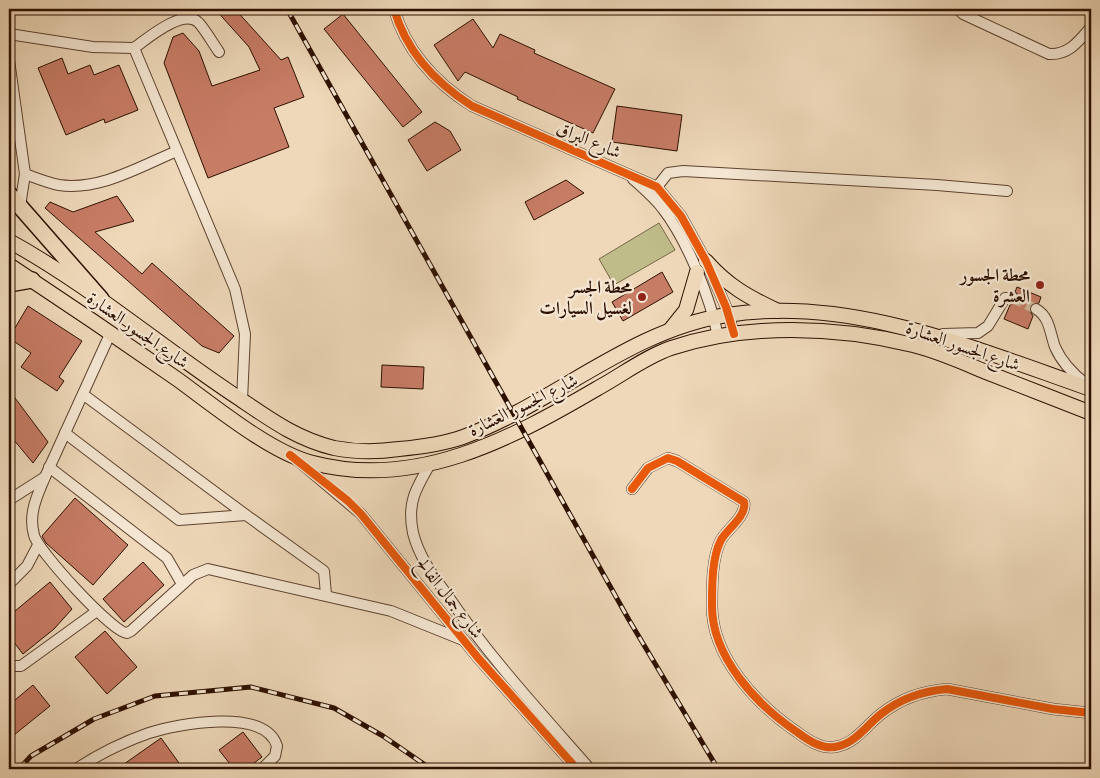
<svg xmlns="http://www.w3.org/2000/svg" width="1100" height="778" viewBox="0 0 1100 778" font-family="Alegreya,Amiri,serif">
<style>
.pitch{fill:#bfbc8a;stroke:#766645}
.building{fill:#c77c66;stroke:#2d1000}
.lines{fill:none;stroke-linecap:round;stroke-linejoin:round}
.minor-tunnel{stroke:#d1ba9d;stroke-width:10;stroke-dasharray:10 5;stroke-linecap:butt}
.minor-casing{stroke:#5d422e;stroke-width:12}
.major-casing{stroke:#2d1000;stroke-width:16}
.highway-casing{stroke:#2d1000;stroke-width:18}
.minor{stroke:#f4e6d2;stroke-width:10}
.major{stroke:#eed8b9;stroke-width:14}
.highway{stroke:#eed8b9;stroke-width:15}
.rail-casing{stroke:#2d1000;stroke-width:5}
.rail{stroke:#f4e6d2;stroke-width:3;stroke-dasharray:9;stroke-linecap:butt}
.cycleway-casing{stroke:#f4e6d2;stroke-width:11}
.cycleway{stroke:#e8590c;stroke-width:8}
.poi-dot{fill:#8f2418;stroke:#f4e6d2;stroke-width:2}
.labels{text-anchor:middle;stroke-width:4.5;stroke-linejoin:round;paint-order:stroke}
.street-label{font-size:18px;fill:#2d1000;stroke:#f4e6d2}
.poi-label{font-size:18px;font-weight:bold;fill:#2d1000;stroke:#f4e6d2;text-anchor:end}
</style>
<rect width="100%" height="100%" fill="#eed8b9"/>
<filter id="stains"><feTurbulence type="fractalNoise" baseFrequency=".004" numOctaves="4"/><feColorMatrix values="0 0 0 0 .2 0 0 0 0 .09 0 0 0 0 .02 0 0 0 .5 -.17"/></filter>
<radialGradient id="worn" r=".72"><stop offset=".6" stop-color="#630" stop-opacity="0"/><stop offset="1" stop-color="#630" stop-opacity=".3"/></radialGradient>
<!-- pitch -->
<polygon class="pitch" points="659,223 675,250 614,285 599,259"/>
<!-- building -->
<g class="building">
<polygon points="215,9 235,9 281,60 288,57 304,97 274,108 289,147 208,178 164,63 173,37 183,33 199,51 212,86 260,70 249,47"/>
<polygon points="343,14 422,112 403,127 324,29"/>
<polygon points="473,19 493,48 500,34 535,50 534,53 615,89 593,133 517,99 518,97 465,72 458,81 434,45"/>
<polygon points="62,58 68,74 90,65 94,75 119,65 138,110 105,123 104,119 66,135 38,68"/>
<polygon points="617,106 682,115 677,151 612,142"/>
<polygon points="435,122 450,131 461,150 427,171 408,140"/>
<polygon points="566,180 584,193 534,220 525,202"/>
<polygon points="117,196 134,221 95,232 142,274 152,263 234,336 219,353 202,346 45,208 50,202 73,212"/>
<polygon points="662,272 673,292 623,321 612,302"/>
<polygon points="1017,287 1041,297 1039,303 1030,305 1030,311 1033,316 1028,329 1004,319 1010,305 1019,301 1019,295 1015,292"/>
<polygon points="28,306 82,341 59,377 64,381 57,391 21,367 31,353 9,338"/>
<polygon points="382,365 424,367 423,389 381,387"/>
<polygon points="9,390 48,442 33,463 9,434"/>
<polygon points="75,498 128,545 93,585 46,543 42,536"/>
<polygon points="143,562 164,585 124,622 103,599"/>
<polygon points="50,582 72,609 54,629 23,654 9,636 9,616"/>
<polygon points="105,631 137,667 107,694 75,657"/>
<polygon points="33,685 50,706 9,739 9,705"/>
<polygon points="243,732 262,757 246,769 234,769 219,750"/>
<polygon points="161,738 179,763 172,769 117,769"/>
</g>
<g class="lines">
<!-- minor-tunnel -->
<polyline class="minor-tunnel" points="1013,298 1036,309"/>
<defs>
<g id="minor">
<path d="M394,9C406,51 436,83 472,106L657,187L681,216L706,261L726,307L734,334"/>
<path d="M958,9L963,14L1049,54C1069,55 1079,41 1091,27"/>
<polyline points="9,34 93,47 134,48 235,289 245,334 242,400"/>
<path d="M134,48C147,39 184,7 199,23C206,31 212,42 219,52"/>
<polyline points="9,60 25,174 20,206"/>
<path d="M25,174C36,178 48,183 59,185C100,191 141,166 177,151"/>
<path d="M633,179C643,188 655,198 663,209C687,240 711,299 718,337"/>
<polyline points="657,187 668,173 683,171 937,185 1007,191"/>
<path d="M1036,309C1050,317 1050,334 1055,347C1062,363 1073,374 1086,384"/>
<path d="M111,332L45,477C37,496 28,514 34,535C37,550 113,633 127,633L131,631L193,575L208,569L391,611L463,640"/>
<polyline points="943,334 978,333 988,326 1005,298 1013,298"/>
<polyline points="84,395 246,515"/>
<polyline points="65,433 179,520 246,515 324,571 326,595"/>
<polyline points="297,460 361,514 479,659 577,769"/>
<path d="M429,466C415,490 407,504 413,533C419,557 434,577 448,596C490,658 541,713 590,769"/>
<polyline points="49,467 167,558 182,584"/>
<path d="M632,489L648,468L668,458L677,461L744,502C747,516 727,529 721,540C712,557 712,585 712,604C711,657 757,705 797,732C809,741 824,751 839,746C856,742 867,725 881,714C900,699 923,691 947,689L1053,709L1091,713"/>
<polyline points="9,500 45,477"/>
<polyline points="9,584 27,566 38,545"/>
<polyline points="9,666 21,666 97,611"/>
<path d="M76,769C99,754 123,742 149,733C177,724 265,707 277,746L275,756L262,769"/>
</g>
<g id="major">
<path d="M9,241C91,286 162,348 240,399C271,420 297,439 334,448C355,452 378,452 399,449C421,447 443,444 463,437C555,403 629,330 727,315C850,295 978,350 1091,389"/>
<path d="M706,261C728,286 748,297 778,311"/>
<path d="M9,265C65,302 121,340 177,379C213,405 271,453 313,463C416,490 511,439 598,388C622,375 645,357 671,348C747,323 836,326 913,345C938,351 962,362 986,372C1021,386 1056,399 1091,413"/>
<polyline points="670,330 686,310 697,272"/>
</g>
<g id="highway">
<polyline points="9,194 101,299"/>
<polyline points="9,284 32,280"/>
</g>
</defs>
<!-- minor casing -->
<use href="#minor" class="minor-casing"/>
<!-- major casing -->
<use href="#major" class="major-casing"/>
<!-- highway casing -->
<use href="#highway" class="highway-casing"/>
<!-- minor -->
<use href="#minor" class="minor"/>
<!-- major -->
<use href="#major" class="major"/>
<!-- highway -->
<use href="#highway" class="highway"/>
<defs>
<g id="rail">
<polyline points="287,9 629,620 718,769"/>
<polyline points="19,769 31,756 94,719 155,696 251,687 334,708 383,736 431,769"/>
</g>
</defs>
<!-- rail casing -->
<use href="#rail" class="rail-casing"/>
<!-- rail -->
<use href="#rail" class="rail"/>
<defs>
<g id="cycleway">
<path d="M394,9C406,51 436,83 472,106L657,187L681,216L706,261L726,307L734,334"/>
<polyline points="290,455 348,501 361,514 479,659 577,769"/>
<path d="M632,489L648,468L668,458L677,461L744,502C747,516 727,529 721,540C712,557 712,585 712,604C711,657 757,705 797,732C809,741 824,751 839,746C856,742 867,725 881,714C900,699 923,691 947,689L1053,709L1091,713"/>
</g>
</defs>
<!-- cycleway casing -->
<use href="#cycleway" class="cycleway-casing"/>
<!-- cycleway -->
<use href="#cycleway" class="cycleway"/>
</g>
<!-- markers -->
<g class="poi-dot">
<circle cx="1040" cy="285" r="5"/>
<circle cx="642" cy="297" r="5"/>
</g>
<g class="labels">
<!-- street labels -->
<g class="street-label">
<text transform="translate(589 140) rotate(23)" y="6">شارع البراق</text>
<text transform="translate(138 330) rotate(35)" y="6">شارع الجسور العشارة</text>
<text transform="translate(963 346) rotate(19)" y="6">شارع الجسور العشارة</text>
<text transform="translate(523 405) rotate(-26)" y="6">شارع الجسور العشارة</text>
<text transform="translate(450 598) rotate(52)" y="6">شارع جمال الفالح</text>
</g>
<!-- poi labels -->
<g class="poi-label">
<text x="1030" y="281">محطة الجسور<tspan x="1030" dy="21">العشرة</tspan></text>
<text x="632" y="293">محطة الجسر<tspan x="632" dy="21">لغسيل السيارات</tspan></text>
</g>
</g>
<!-- margin -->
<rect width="1100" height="778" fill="none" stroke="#eed8b9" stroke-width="30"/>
<rect x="10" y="10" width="1080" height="758" fill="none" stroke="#2d1000" stroke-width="2.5"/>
<rect x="15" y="15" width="1070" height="748" fill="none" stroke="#2d1000"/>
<rect width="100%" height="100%" filter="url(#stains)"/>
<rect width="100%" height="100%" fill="url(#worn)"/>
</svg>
